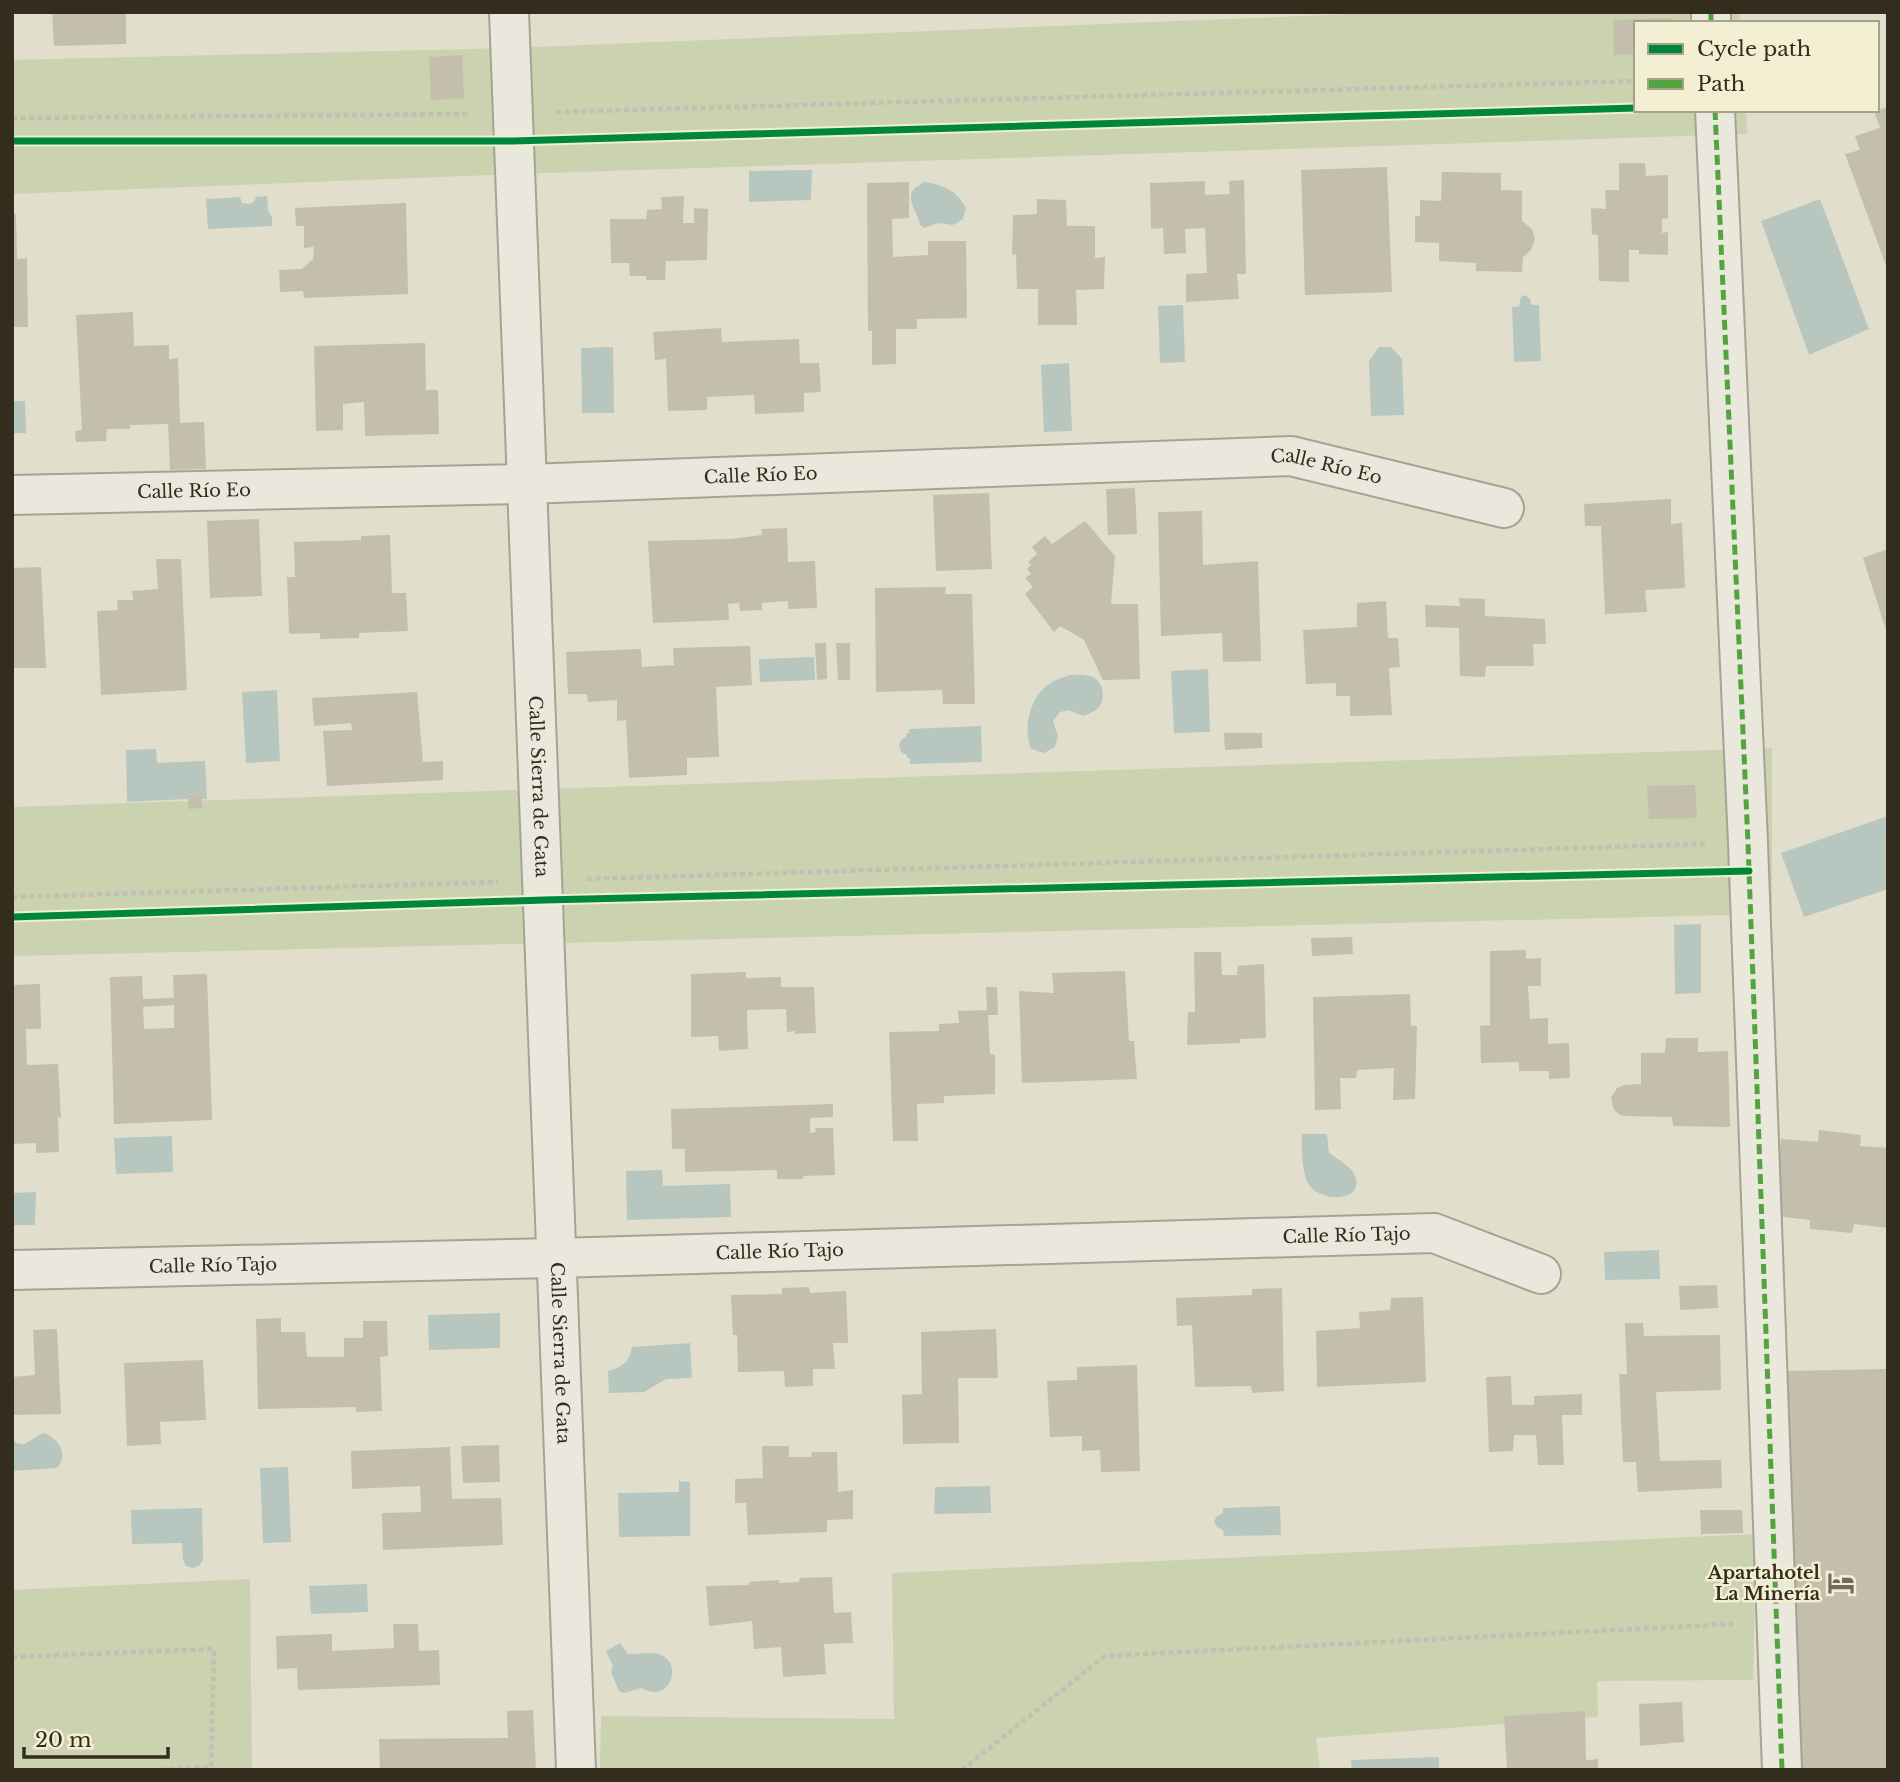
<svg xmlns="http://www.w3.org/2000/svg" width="1900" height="1782" viewBox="0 0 1900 1782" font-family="'Libre Baskerville',serif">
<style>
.green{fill:#cad2af}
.water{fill:#b7c7c0}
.building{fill:#c4bead;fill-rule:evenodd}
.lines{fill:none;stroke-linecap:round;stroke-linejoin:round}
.pedestrian-casing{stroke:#a6a395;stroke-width:42}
.minor-casing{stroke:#a6a395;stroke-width:42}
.path{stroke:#c2c0b4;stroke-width:4.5;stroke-dasharray:5 3.5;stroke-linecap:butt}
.pedestrian{stroke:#eae8dd;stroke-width:38}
.minor{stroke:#eae8dd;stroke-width:38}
.quiet{stroke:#53a441;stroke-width:5;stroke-dasharray:10 5;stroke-linecap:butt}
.cycleway-casing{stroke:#f2efd2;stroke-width:11}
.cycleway{stroke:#00873e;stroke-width:7}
.labels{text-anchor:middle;stroke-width:5;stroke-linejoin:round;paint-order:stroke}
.street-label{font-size:18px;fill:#342d1e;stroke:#f2efd2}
.poi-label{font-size:18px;font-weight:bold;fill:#342d1e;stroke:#f2efd2;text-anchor:end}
</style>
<rect width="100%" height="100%" fill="#e1dfcc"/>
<!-- green -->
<g class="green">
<polygon points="1401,12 1739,12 1740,23 1636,23 1636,110 1746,110 1747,134 514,174 12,194 12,60 510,48"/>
<polygon points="1772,748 1772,914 12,956 12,807"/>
<polygon points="1756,1534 1753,1680 1597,1681 1598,1717 1316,1738 1320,1770 600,1770 601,1716 894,1719 892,1573"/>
<polygon points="250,1579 252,1770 12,1770 12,1590"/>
</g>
<!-- water -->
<g class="water">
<polygon points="812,170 811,200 749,202 749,171"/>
<path d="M925,182C944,185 957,191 966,208L963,219L953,225L938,223L924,228L920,225C916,206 899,193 925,182Z"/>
<polygon points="267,196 268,211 272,217 272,226 208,229 206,199 240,197 242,203 249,204 254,202 256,197"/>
<polygon points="1820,199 1869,329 1809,355 1761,221"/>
<polygon points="1525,295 1530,299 1531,304 1533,305 1539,305 1541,361 1514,362 1512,307 1519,306 1521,297"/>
<polygon points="1183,305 1185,362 1160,363 1158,306"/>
<polygon points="613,347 614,413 582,413 581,348"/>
<polygon points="1379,347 1391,347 1402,359 1404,415 1371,416 1369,361"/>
<polygon points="1069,363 1072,431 1044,432 1041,365"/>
<polygon points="25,401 26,433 12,433 12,401"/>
<polygon points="814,657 815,680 760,682 759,659"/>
<polygon points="1208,669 1210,732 1174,733 1171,671"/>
<path d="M1070,675C1077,675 1086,674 1093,677C1104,683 1106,699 1098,708C1094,712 1088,714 1083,716L1069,710L1060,712L1053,721L1058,736L1055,747L1044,753L1031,749C1022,725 1031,693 1054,681C1059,678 1065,677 1070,675Z"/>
<polygon points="277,690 280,761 246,763 242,692"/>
<polygon points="981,726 982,762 910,764 910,758 907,758 907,755 901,752 899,745 901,740 906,737 906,734 909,733 909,729"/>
<polygon points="156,749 157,763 205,761 207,799 202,799 201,794 188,795 188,799 127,802 126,750"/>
<polygon points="1888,816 1888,889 1804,917 1781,853"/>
<polygon points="1701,924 1701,993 1675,994 1674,925"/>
<path d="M1302,1134H1327L1329,1153C1336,1158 1350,1166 1354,1174C1368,1202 1319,1204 1308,1183C1301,1169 1302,1150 1302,1134Z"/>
<polygon points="172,1136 173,1172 116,1174 114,1138"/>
<polygon points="662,1170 663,1186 730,1184 731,1217 627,1220 626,1171"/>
<polygon points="36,1192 35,1225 12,1225 12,1193"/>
<polygon points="1659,1250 1660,1279 1605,1280 1604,1252"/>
<polygon points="500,1313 500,1348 429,1350 428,1315"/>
<path d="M690,1343L692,1378L666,1379L644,1392L609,1393L608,1371C623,1367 629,1362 632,1347Z"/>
<path d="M44,1433C58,1438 70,1455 57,1468L12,1471V1439C23,1452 33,1436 44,1433Z"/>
<polygon points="288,1467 291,1542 263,1543 260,1468"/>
<polygon points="679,1481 690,1482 690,1536 619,1537 618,1493 679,1492"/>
<polygon points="990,1486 991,1513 934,1514 935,1487"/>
<polygon points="1280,1506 1281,1535 1224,1536 1223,1530 1217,1527 1214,1521 1217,1516 1223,1513 1223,1508"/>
<polygon points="202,1508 203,1560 199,1566 193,1568 186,1566 183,1560 182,1543 132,1544 131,1510"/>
<polygon points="367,1584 368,1612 311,1614 309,1586"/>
<path d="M620,1643L628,1654C636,1654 654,1652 661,1655C683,1663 671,1705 641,1688L624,1693L619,1691L611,1672L613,1666L606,1651Z"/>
<polygon points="1439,1757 1439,1770 1352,1770 1351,1760"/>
</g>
<!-- building -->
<g class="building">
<polygon points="52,12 126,12 126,44 54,46"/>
<polygon points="1671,18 1672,23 1636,23 1636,54 1614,55 1613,20"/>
<polygon points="462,55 464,98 431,100 429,57"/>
<polygon points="1888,107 1888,268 1887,268 1845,154 1860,150 1855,136 1880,128 1874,111"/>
<polygon points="1619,163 1645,163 1646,176 1668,175 1668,218 1662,219 1662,233 1668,232 1668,255 1639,254 1639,250 1629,250 1629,282 1599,281 1598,235 1592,234 1591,208 1606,209 1605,190 1619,190"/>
<polygon points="1387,167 1392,292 1305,295 1301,170"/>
<polygon points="1442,172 1501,173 1501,190 1522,191 1522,221 1532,229 1535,239 1531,250 1523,257 1522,272 1476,271 1476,263 1439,261 1439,243 1415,242 1415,216 1420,216 1420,200 1441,201"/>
<polygon points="1244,180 1246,274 1237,274 1239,299 1186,302 1186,274 1207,273 1205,228 1185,229 1186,253 1164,254 1163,228 1151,229 1150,183 1205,181 1205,195 1230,194 1229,181"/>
<polygon points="909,182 909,218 892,219 893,257 928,255 928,241 966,241 967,318 917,319 917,329 896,329 896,364 872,365 872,331 868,331 867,183"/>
<polygon points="684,196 683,223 694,223 694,208 708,209 707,260 666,261 665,280 646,280 646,276 630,276 629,263 611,263 610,219 646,219 647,210 662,209 661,197"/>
<polygon points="1037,199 1066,200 1067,226 1095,226 1095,258 1105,257 1104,289 1076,290 1077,325 1038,325 1038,289 1017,289 1016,254 1012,255 1013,215 1037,214"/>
<polygon points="406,203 408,294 304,298 303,291 280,292 279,270 302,269 313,259 314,247 304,248 304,226 296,226 295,208"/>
<polygon points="16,214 17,259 27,258 28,327 12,327 12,215"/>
<polygon points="133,312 134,346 169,345 169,359 178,358 180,423 204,422 206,469 170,470 168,424 130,425 130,429 107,429 106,441 76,442 75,431 82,430 76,315"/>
<polygon points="721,328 722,342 799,339 800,363 819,363 821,392 804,393 804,412 755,414 754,395 707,397 707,410 668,411 666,359 655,360 653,332"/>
<polygon points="425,343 426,390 438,390 439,434 365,436 364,402 343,404 343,430 316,431 314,346"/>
<polygon points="1135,488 1137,534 1108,535 1106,489"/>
<polygon points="989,493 992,569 936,571 933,495"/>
<polygon points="1671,499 1671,524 1682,523 1685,588 1645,590 1647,612 1605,614 1601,526 1585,526 1584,504"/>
<polygon points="1202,511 1203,565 1258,561 1261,661 1223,662 1222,633 1161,636 1158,512"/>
<polygon points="259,519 262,596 210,598 207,521"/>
<polygon points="1085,521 1115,556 1111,604 1138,604 1140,679 1103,680 1084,640 1060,626 1054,632 1025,594 1033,587 1025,578 1031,574 1027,569 1031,565 1028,562 1037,554 1032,547 1045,536 1052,544"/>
<polygon points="787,528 788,562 815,561 817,608 788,609 788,601 762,603 762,610 740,611 739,603 728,604 729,620 653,623 648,541 731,539 762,535 761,529"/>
<polygon points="390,535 392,593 406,593 408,631 359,633 359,638 320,639 320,633 289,634 287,577 295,577 294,542 361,540 361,536"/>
<polygon points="1888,549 1888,633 1887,633 1863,558"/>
<polygon points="156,559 181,559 187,690 101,695 97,611 118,610 117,600 133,600 132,591 158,589"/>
<polygon points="41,567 46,668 12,668 12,568"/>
<polygon points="946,587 945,594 972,594 975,704 943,704 942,690 876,692 875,588"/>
<polygon points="1459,598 1485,599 1485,616 1545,619 1546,644 1533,644 1534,666 1486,666 1485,677 1460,676 1459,628 1426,627 1425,605 1460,606"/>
<polygon points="1386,601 1388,638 1398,638 1400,667 1389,668 1392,715 1350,716 1350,696 1336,696 1336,683 1306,684 1303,630 1357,627 1357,603"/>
<polygon points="815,643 826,643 827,679 817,680"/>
<polygon points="836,643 850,643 850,680 838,680"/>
<polygon points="750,646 752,685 716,687 719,757 687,758 687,775 629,778 626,720 617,721 617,700 588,702 587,694 568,694 566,652 641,649 642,667 674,665 673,648"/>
<polygon points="417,692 423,762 443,761 443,780 327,786 323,731 352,730 351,723 314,726 312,698"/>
<polygon points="1224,733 1262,733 1262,748 1225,750"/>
<polygon points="1695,785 1697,818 1649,819 1647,786"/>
<polygon points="202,794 202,808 188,809 188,795"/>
<polygon points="1352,937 1353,954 1312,956 1311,938"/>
<polygon points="1526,950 1526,959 1541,958 1541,986 1528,986 1530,1019 1548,1018 1548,1044 1569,1043 1570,1078 1549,1079 1549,1071 1519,1071 1519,1062 1481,1063 1480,1026 1490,1025 1490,951"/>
<polygon points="1194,952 1221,952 1222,975 1237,975 1238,966 1264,964 1266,1038 1240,1039 1240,1043 1187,1045 1188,1012 1195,1012"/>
<polygon points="1125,971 1129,1041 1134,1041 1137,1079 1022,1083 1019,991 1054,993 1052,973"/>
<polygon points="746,972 746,978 781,977 781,987 814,987 816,1033 794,1034 795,1031 787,1032 786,1009 747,1010 748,1049 719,1051 718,1036 691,1037 691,974"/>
<path d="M207,974L212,1120L114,1124L110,977L142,976L143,999L174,998L173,975ZM174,1005V1028L144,1029L143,1007Z"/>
<polygon points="40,984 41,1029 26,1029 27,1065 58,1064 61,1118 58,1117 59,1152 36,1153 36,1143 12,1144 12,985"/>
<polygon points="986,987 997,987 998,1015 988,1015 990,1054 995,1055 995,1094 944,1096 944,1103 917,1104 918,1141 893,1141 889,1032 939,1031 939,1024 959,1023 958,1011 987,1010"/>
<polygon points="1410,994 1411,1026 1417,1026 1415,1099 1393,1100 1394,1068 1357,1070 1356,1078 1340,1078 1341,1109 1315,1110 1313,997"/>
<polygon points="1666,1038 1698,1038 1698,1052 1728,1051 1730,1127 1673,1126 1672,1117 1626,1116 1620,1115 1614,1110 1611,1098 1617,1088 1624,1085 1641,1084 1641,1053 1665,1053"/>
<polygon points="833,1104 833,1117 810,1118 810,1133 816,1132 815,1128 833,1128 835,1175 803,1176 803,1179 777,1179 777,1170 685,1172 685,1149 672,1149 671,1109"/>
<polygon points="1819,1130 1861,1135 1860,1146 1888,1148 1888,1228 1854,1224 1852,1233 1810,1229 1810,1220 1775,1216 1781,1139 1818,1142"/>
<polygon points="1717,1285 1718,1308 1680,1310 1679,1286"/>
<polygon points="809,1287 810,1293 846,1291 848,1343 833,1343 835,1369 813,1369 813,1386 785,1387 784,1371 738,1372 737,1335 733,1335 731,1295 782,1294 782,1288"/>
<polygon points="1282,1288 1284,1391 1252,1393 1251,1386 1195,1387 1192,1325 1177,1326 1176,1298 1252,1295 1252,1289"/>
<polygon points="1423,1297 1426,1382 1317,1387 1316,1331 1360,1328 1359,1312 1390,1310 1391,1298"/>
<polygon points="281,1318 281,1332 305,1332 307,1357 344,1357 344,1338 363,1338 363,1321 387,1321 388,1356 380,1357 382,1411 356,1412 356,1407 258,1409 256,1319"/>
<polygon points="1625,1323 1643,1323 1644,1336 1720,1335 1721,1390 1656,1392 1660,1461 1721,1460 1722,1488 1638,1492 1636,1462 1623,1462 1619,1374 1627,1374"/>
<polygon points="57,1329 61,1414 12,1415 12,1377 35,1375 33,1330"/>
<polygon points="996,1329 998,1378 958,1378 959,1443 903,1444 902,1395 922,1394 921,1332"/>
<polygon points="203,1360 206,1420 160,1422 161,1444 127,1446 124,1363"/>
<polygon points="1137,1365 1140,1471 1101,1472 1100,1450 1082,1451 1082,1436 1050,1437 1047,1381 1077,1380 1077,1367"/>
<polygon points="1888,1369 1888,1770 1799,1770 1787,1371"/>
<polygon points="1511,1376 1512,1405 1534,1405 1534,1396 1582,1394 1582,1415 1562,1415 1564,1465 1538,1465 1536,1435 1514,1435 1513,1451 1489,1452 1486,1377"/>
<polygon points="499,1445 500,1482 463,1483 461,1446"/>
<polygon points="762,1446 789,1446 789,1457 811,1457 812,1452 837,1452 838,1492 853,1490 853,1519 827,1520 827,1532 748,1535 746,1503 735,1503 735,1479 763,1478"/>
<polygon points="450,1447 452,1499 501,1498 503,1545 383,1550 382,1513 421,1512 420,1486 352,1489 351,1451"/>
<polygon points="1700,1510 1742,1510 1743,1533 1701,1534"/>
<polygon points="832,1577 834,1613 851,1612 853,1643 824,1644 826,1674 783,1677 781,1647 754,1649 752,1621 709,1626 706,1586 749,1585 749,1582 779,1580 779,1583 799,1582 800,1578"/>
<polygon points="393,1624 418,1624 419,1651 439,1650 440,1685 298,1690 297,1668 277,1669 276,1636 332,1634 332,1651 394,1648"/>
<polygon points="1682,1702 1684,1742 1640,1746 1639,1704"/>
<polygon points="533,1710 536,1770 380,1770 379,1739 508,1738 507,1711"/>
<polygon points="1585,1711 1586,1760 1598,1759 1598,1770 1507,1770 1504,1716"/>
</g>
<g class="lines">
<defs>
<g id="pedestrian">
<polyline points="1711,12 1711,23"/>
<polyline points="1715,110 1748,843 1782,1770"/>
</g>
<g id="minor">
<path id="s1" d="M509,12L576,1770"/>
<path id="s2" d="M12,495L527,484L1291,456L1504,508"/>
<path id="s3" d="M12,1270L556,1258L1434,1233L1541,1274"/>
</g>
</defs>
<!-- pedestrian casing -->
<use href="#pedestrian" class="pedestrian-casing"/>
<!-- minor casing -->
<use href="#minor" class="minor-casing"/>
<!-- path -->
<g class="path">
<polyline points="556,112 1636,81"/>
<polyline points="12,118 470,114"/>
<polyline points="587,879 1705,844"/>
<polyline points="12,897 498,882"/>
<polyline points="12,1657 214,1649 211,1767 153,1770"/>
<polyline points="962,1770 1105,1656 1733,1624"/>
</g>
<!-- pedestrian -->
<use href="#pedestrian" class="pedestrian"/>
<!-- minor -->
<use href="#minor" class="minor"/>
<!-- quiet -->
<g class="quiet">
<polyline points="1711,12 1711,23"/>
<polyline points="1715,110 1748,843 1782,1770"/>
</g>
<defs>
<g id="cycleway">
<polyline points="12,141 513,141 1636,108"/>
<polyline points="12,917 544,900 1749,871"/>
</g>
</defs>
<!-- cycleway casing -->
<use href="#cycleway" class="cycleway-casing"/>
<!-- cycleway -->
<use href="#cycleway" class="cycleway"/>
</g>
<!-- icons -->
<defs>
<symbol id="hotel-bare" viewBox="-9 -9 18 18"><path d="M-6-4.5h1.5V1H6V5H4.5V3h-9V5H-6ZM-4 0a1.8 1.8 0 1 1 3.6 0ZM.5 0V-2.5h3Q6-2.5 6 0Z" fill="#716b5b" stroke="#f2efd2" stroke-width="2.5" paint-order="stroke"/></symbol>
</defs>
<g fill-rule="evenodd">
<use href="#hotel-bare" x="1822" y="1564" width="38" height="38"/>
</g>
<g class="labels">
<!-- street labels -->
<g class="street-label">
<text dy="6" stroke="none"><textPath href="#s2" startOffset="1316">Calle Río Eo</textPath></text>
<text dy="6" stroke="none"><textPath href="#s2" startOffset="749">Calle Río Eo</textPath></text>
<text dy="6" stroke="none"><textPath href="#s2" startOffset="182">Calle Río Eo</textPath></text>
<text dy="6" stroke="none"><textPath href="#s1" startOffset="775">Calle Sierra de Gata</textPath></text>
<text dy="6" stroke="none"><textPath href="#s3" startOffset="1335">Calle Río Tajo</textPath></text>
<text dy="6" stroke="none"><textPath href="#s3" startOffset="768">Calle Río Tajo</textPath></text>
<text dy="6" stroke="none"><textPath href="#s3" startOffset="201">Calle Río Tajo</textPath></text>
<text dy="6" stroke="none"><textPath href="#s1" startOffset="1342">Calle Sierra de Gata</textPath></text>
</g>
<!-- poi labels -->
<g class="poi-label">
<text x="1820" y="1579">Apartahotel<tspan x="1820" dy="21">La Minería</tspan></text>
</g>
</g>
<!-- border -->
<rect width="1900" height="1782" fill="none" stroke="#342d1e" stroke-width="28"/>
<!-- legend -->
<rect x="1634" y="21" width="245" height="91" fill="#f2efd2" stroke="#a6a18a" stroke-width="2"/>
<rect x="1648" y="44" width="35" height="10" fill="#00873e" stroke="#a6a18a" stroke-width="2"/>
<text x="1697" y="56" font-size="21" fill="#342d1e">Cycle path</text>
<rect x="1648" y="79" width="35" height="10" fill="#53a441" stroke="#a6a18a" stroke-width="2"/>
<text x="1697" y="91" font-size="21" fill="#342d1e">Path</text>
<!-- scale -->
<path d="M24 1747v10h144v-10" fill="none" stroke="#342d1e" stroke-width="3.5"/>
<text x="35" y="1747" font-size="21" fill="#342d1e" stroke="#f2efd2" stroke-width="5" paint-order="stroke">20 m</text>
</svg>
